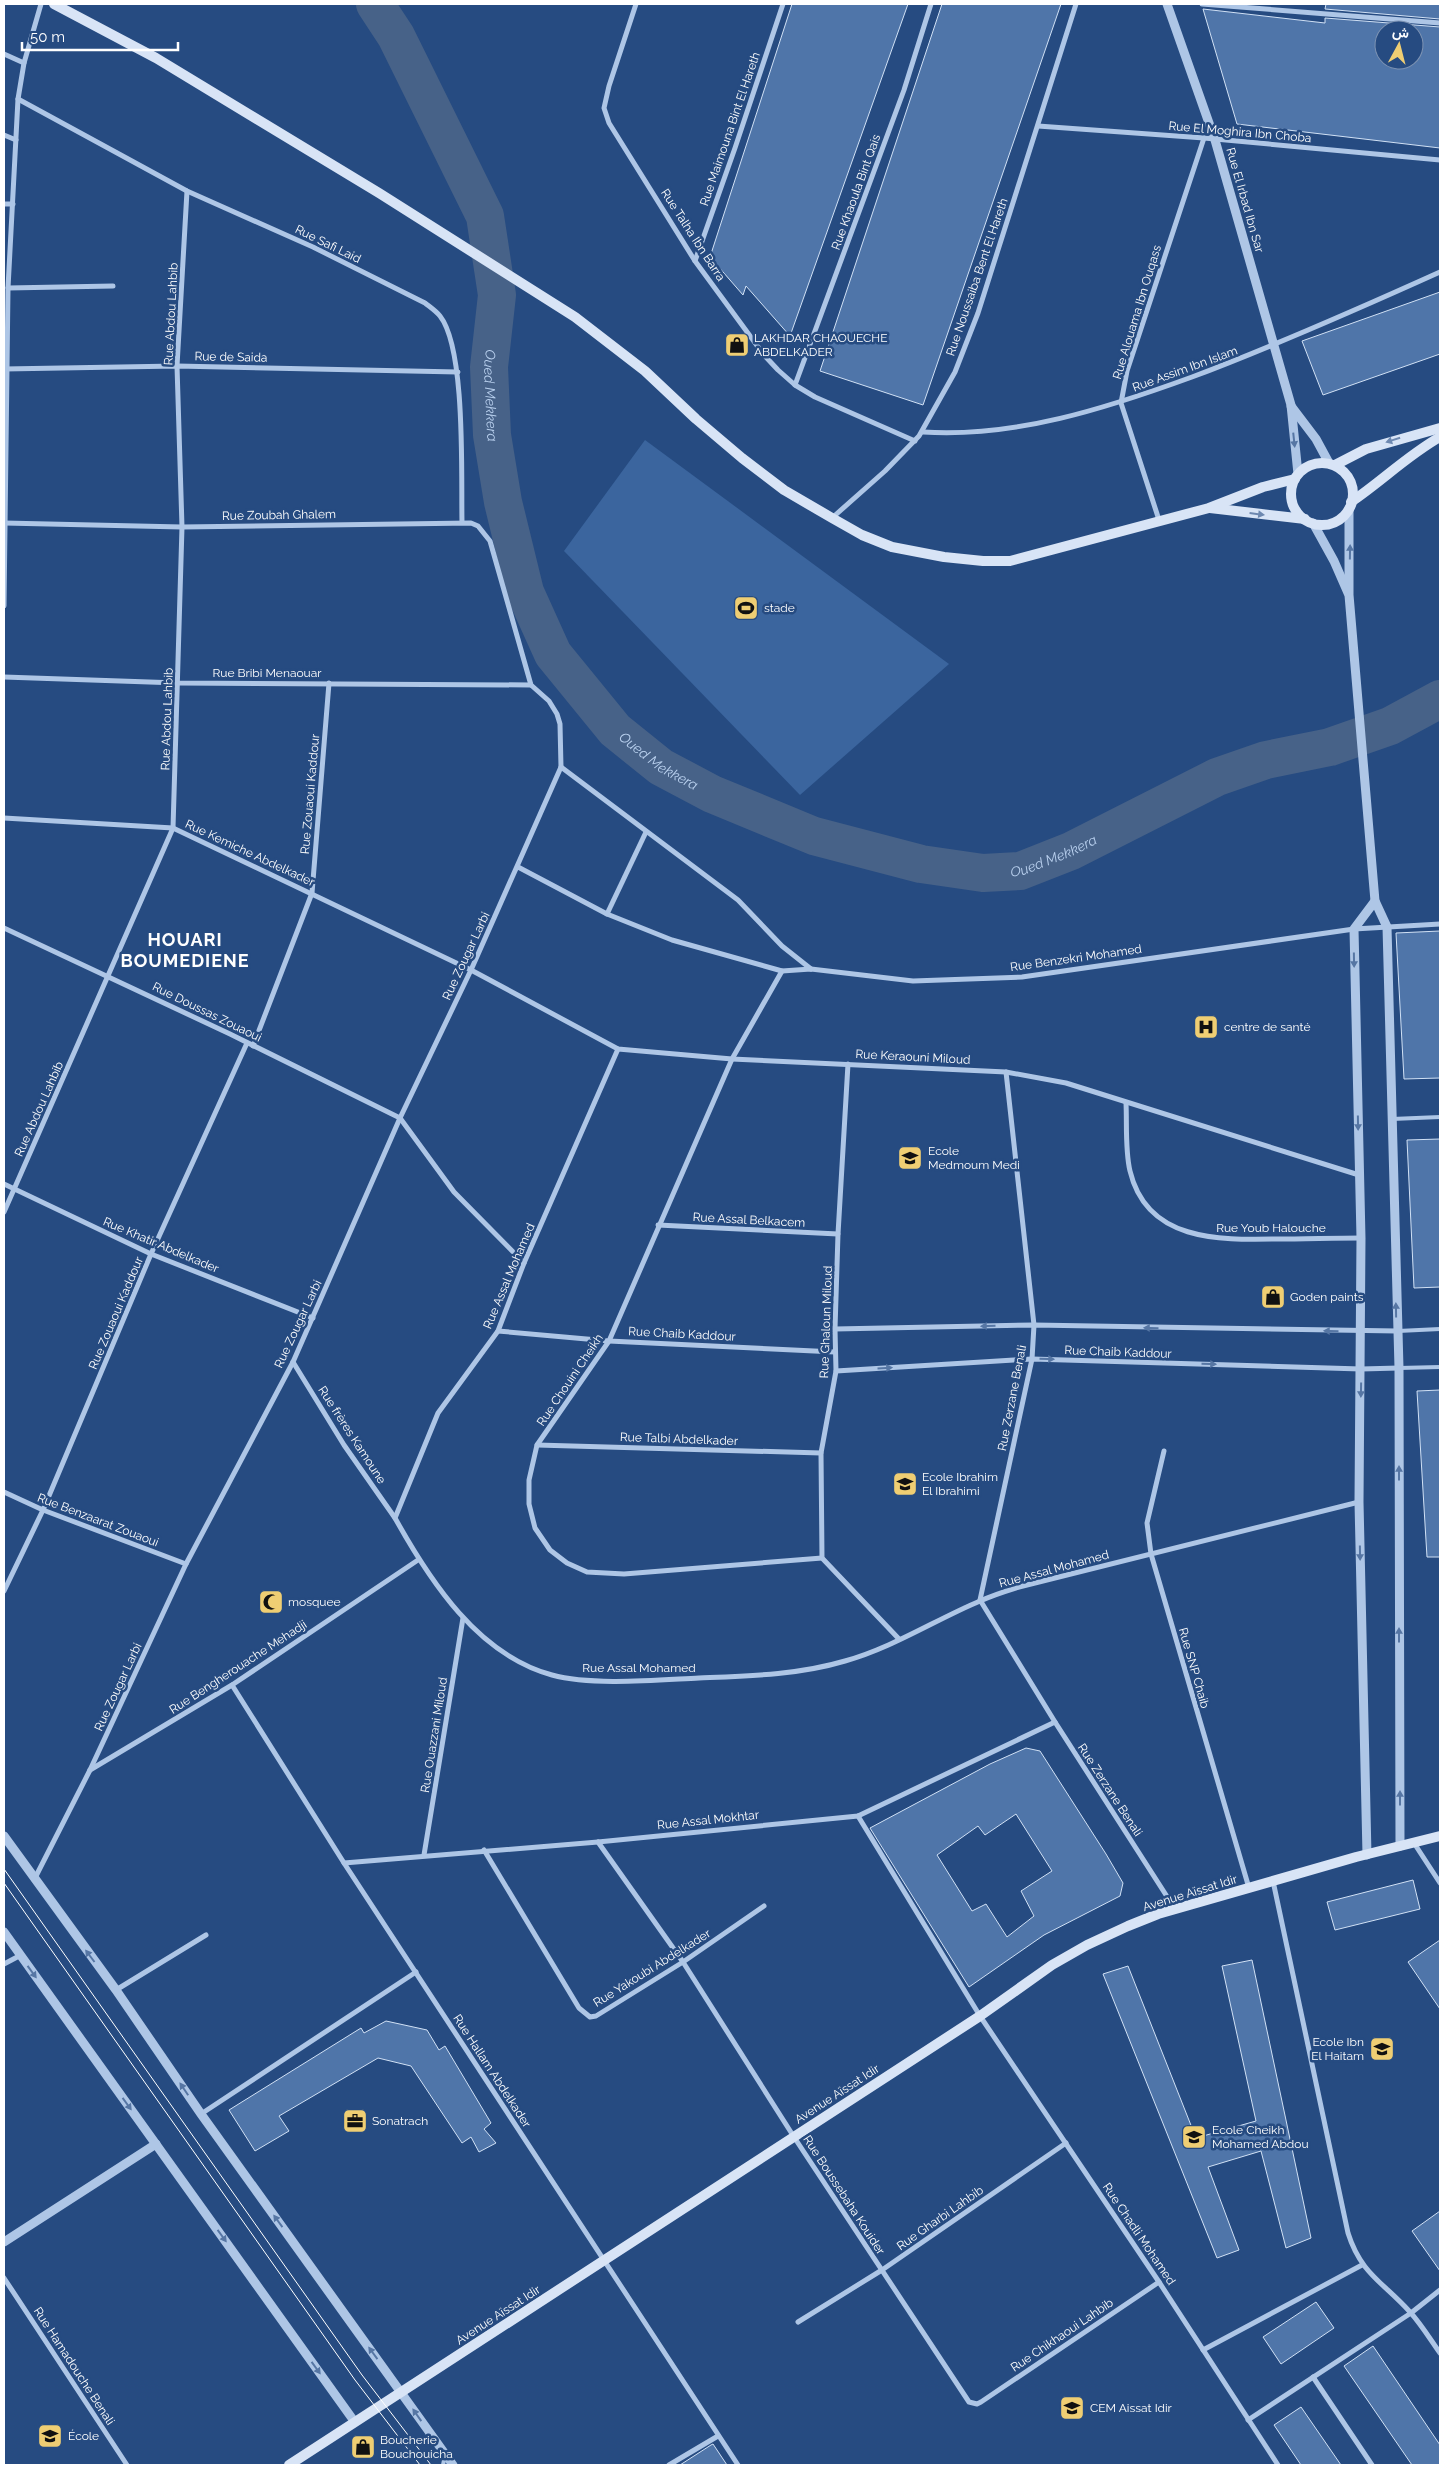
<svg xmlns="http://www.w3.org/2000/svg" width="1444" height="2469" viewBox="0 0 1444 2469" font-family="Raleway,Vazirmatn,sans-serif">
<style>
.green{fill:#3b659e}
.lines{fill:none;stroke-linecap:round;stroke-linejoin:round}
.river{stroke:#476288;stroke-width:38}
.building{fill:#4f75a9;stroke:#d1e1f5;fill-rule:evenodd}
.service{stroke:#aec6e6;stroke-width:4}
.minor{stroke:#aec6e6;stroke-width:5}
.tertiary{stroke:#aec6e6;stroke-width:9}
.secondary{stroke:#d8e4f6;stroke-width:10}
.tram{stroke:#fff;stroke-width:1}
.oneway{fill:#5676a4}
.oneway2{fill:#6d88b0}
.labels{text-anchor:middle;stroke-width:5;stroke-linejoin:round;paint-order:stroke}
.street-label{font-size:12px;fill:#fff;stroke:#264b81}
.poi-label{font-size:12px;fill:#fff;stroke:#264b81;text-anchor:start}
.water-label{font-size:14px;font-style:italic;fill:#b9d0ee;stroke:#264b81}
.district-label{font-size:18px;font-weight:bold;letter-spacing:1px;fill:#fff;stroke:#264b81}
</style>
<rect width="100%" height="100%" fill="#264b81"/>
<!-- green -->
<polygon class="green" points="645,440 949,664 800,795 564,551"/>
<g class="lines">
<!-- river -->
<path class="river" id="s1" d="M375,4L396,36L485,216L497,295L489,367L492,435L503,502L525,592L553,654L615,730L661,767L712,794L814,836L921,864L983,873L1020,871L1071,851L1217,777L1266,760L1330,747L1390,726L1440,699"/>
</g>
<!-- building -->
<g class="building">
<polygon points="792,4 908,4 790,336 746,286 743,295 710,257"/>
<polygon points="942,4 1061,4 923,405 820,371"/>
<polygon points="1326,4 1440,4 1440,19 1325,9"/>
<path d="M1203,9L1325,23V18L1440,27V148L1237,124ZM1384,30H1414V60H1384Z"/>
<polygon points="1440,292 1440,354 1323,395 1302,341"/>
<polygon points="1440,931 1440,1078 1404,1079 1396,933"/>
<polygon points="1440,1139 1440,1287 1414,1288 1407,1140"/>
<polygon points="1440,1390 1440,1557 1427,1557 1417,1391"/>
<path d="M1026,1748L1040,1751L1106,1854L1123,1883L1120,1896L1044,1935L969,1987L870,1828L990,1764ZM1016,1814L1052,1871L1021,1891L1034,1916L1007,1937L986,1904L972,1911L937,1855L978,1826L985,1835Z"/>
<polygon points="1413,1880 1420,1909 1335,1930 1327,1902"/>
<polygon points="1440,1940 1440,2009 1408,1962"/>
<polygon points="1252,1960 1311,2238 1286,2248 1261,2151 1208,2167 1239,2250 1217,2258 1103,1974 1128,1966 1196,2138 1256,2121 1222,1966"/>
<polygon points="386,2021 427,2030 439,2050 445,2046 491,2123 484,2129 496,2143 479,2152 471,2137 462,2143 411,2066 378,2058 279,2116 289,2131 255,2151 229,2110 361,2028 364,2033"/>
<polygon points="1440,2211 1440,2271 1412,2231"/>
<polygon points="1316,2302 1334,2328 1281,2364 1263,2337"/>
<polygon points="1373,2346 1440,2445 1440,2465 1412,2465 1344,2366"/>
<polygon points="1301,2407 1341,2465 1301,2465 1274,2425"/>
<polygon points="713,2444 727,2465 680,2465 711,2445"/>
</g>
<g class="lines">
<!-- service -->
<g class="service">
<polyline points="1392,1119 1440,1117"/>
<polyline points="1398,1331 1440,1329"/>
<polyline points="1399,1368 1440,1367"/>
<polyline points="443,2465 445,2455"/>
</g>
<!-- minor -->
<g class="minor">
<polyline points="636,4 609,86 604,108 609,123 695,261 764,355 778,370 795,385 815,397 915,441"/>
<polyline points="1202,4 1440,23"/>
<polyline points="4,54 24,63"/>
<path d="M18,99L187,191L313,247L425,303C430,307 436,311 440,316C466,349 461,477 462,522"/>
<polyline points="1038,126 1204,138 1440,160"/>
<polyline points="4,135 16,140"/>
<polyline points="4,204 13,204"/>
<polyline points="695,261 735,148 783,4"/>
<polyline points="8,288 113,286"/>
<polyline points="4,369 177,366 458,372"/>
<polyline points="795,385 904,90 931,4"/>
<path d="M923,432C1015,438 1107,408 1192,377C1277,345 1358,309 1440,272"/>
<polyline points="832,518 885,471 919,436 955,372 978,313 1076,4"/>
<polyline points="1159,520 1121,403 1127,371 1204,138"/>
<polyline points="4,523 182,527 471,523 478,526 490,541 531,685 549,701 557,714 560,724 561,767 471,970 400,1118 293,1362 186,1564 90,1770 34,1880"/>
<polyline points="4,606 8,288 18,99 24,63 41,4"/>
<polyline points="4,677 178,683 531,685"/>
<polyline points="561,767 738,900 782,946 811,969"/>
<polyline points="4,818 173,828 471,970 618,1049 732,1059 1006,1072 1066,1083 1359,1175"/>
<polyline points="518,867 607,914 672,940 782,971 811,969 913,981 1022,977 1354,929 1440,924"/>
<polyline points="607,914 646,832"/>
<polyline points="4,928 230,1034 400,1118 454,1192 524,1263"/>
<polyline points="782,971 732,1059 609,1341 537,1445 529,1480 529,1504 535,1528 550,1550 567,1563 587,1572 624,1574 822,1558"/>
<polyline points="253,1046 312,893 329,683"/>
<path d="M618,1049L524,1263L498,1331L438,1413L395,1518C430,1581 478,1655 552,1675C592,1686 657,1680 699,1678C748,1676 798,1675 845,1661C892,1648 935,1620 980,1601C993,1595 1006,1591 1019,1587L1359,1502"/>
<polyline points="848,1064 838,1234 835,1329 836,1371 821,1453 822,1558 899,1639"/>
<polyline points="1006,1072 1034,1325 1032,1359 980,1600 1055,1722 1175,1909"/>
<path d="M1126,1103C1127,1123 1125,1151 1130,1171C1147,1242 1220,1240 1277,1239C1305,1239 1333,1238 1361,1238"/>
<polyline points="4,1184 151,1254 313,1318"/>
<polyline points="4,1212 173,828 182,527 177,366 187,191"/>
<polyline points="658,1225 838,1234"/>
<polyline points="835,1329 1034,1325 1397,1331"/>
<polyline points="498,1331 609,1341 835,1352"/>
<polyline points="293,1362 344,1445 395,1518"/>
<polyline points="836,1371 1032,1359 1361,1369 1399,1368"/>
<polyline points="537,1445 821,1453"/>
<polyline points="1164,1451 1147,1523 1151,1554 1249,1888"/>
<polyline points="4,1492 43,1510 186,1564"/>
<polyline points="4,1591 43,1510 151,1254 247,1043"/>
<polyline points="232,1685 344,1863 738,2465"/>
<polyline points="90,1770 232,1685 418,1560"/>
<polyline points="858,1816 980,2016 1159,2282 1278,2465"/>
<polyline points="598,1842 683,1962 794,2137 969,2402 977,2404 981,2402 1159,2282"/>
<polyline points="1414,1843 1440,1883"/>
<polyline points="484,1850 579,2008 590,2017 596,2016 683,1962 764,1906"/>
<polyline points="424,1855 463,1618"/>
<polyline points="344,1863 598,1842 858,1816 1055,1722"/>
<path d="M1273,1881L1348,2233C1361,2274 1383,2282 1410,2312C1421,2324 1430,2339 1440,2353"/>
<polyline points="4,1964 21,1955"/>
<polyline points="116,1990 206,1935"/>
<polyline points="201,2114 416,1972"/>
<polyline points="4,2278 127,2465"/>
<polyline points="798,2322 882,2270 1066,2143"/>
<polyline points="1203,2350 1362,2265"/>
<polyline points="1313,2377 1372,2465"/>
<polyline points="1248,2420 1411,2313 1440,2290"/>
<polyline points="669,2465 718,2436"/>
</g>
<!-- tertiary -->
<g class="tertiary">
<polyline points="1167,4 1215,140 1291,405 1298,474"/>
<polyline points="1291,406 1316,439 1329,463"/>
<polyline points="1349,508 1349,595 1375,901 1387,927 1399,1368 1400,1846"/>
<polyline points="1313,523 1334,561 1348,593"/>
<polyline points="4,1836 116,1990 201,2114 453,2465"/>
<polyline points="1367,1855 1359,1502 1361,1238 1354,929 1375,901"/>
<polyline points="4,1932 354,2421"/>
<polyline points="4,2242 156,2144"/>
</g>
<!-- secondary -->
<g class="secondary">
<polyline points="54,4 156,58 379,193 575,317 645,371 696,419 742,458 784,490 832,518 862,535 892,547 944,557 983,561 1010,561 1209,508 1263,487 1295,479"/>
<circle cx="1322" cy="494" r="31"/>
<polyline points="1335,465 1366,449 1440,428"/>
<path d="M1351,502C1382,481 1408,455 1440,437"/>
<polyline points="1210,508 1305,519"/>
<polyline points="289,2465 980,2016 1052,1965 1087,1945 1128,1926 1158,1914 1356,1857 1440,1836"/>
</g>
<!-- tram -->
<g class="tram">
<polyline points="4,1869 362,2375 431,2465"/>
<polyline points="4,1883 355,2380 420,2465"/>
</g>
</g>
<!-- one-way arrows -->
<defs><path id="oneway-solid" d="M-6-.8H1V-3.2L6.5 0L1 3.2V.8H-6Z" transform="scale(1.25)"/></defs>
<g class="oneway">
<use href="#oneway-solid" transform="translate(1294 440) rotate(84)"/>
<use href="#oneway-solid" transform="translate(1350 552) rotate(-89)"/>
<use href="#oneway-solid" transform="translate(1354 960) rotate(89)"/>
<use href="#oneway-solid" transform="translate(1358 1123) rotate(89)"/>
<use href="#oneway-solid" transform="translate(1396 1310) rotate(-91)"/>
<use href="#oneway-solid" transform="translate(988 1326) rotate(179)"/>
<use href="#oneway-solid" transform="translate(1151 1328) rotate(-179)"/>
<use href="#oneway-solid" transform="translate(1331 1331) rotate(-179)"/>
<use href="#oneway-solid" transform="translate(1047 1359) rotate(2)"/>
<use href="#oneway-solid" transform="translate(1209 1364) rotate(2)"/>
<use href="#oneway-solid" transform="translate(885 1368) rotate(-4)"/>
<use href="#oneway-solid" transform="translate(1361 1390) rotate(91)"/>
<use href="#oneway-solid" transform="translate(1399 1473) rotate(-90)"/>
<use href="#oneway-solid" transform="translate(1360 1553) rotate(89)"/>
<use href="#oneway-solid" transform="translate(1399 1635) rotate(-90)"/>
<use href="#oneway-solid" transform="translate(1400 1798) rotate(-90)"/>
<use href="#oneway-solid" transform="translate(90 1956) rotate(-127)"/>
<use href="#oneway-solid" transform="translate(32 1972) rotate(54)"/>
<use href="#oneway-solid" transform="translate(184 2089) rotate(-124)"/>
<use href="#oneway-solid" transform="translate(127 2104) rotate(54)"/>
<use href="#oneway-solid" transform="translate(278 2221) rotate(-126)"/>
<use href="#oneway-solid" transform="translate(222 2236) rotate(54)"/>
<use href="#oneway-solid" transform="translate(373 2353) rotate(-126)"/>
<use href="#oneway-solid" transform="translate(316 2368) rotate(54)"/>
<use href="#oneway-solid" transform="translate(417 2415) rotate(-125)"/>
</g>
<g class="oneway2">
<use href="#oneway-solid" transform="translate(1393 440) rotate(162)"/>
<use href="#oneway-solid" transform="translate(1257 514) rotate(7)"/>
</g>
<!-- icons -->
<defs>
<symbol id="shop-square" viewBox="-11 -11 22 22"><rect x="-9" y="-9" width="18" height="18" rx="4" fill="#efce73" stroke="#264b81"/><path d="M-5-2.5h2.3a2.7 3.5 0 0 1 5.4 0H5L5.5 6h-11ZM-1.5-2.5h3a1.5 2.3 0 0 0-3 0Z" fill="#111"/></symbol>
<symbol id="stadium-square" viewBox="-11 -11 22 22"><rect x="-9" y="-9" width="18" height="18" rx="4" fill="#efce73" stroke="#264b81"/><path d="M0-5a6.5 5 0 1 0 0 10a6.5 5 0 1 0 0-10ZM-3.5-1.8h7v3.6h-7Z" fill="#111"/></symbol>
<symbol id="hospital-square" viewBox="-11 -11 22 22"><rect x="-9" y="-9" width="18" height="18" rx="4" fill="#efce73" stroke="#264b81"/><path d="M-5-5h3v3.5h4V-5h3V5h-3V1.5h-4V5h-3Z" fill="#111"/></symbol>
<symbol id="school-square" viewBox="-11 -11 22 22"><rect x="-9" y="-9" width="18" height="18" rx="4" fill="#efce73" stroke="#264b81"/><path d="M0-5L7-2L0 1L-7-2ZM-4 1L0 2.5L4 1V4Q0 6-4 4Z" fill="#111"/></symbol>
<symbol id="mosque-square" viewBox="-11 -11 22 22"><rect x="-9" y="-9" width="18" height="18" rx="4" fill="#efce73" stroke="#264b81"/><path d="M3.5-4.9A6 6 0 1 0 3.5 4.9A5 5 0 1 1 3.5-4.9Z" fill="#111"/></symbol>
<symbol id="office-square" viewBox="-11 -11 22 22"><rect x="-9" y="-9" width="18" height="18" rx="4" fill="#efce73" stroke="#264b81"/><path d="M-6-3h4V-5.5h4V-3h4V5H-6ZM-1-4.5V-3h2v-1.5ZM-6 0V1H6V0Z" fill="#111"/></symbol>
</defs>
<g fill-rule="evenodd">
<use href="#shop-square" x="723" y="331" width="28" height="28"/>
<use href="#stadium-square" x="732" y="594" width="28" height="28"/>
<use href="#hospital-square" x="1192" y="1013" width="28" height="28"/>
<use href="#school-square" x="896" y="1144" width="28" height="28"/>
<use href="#shop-square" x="1259" y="1283" width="28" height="28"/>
<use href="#school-square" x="891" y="1470" width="28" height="28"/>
<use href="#mosque-square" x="257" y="1588" width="28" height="28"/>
<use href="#school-square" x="1368" y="2035" width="28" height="28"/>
<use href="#office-square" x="341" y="2107" width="28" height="28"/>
<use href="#school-square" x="1180" y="2123" width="28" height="28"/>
<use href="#school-square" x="1058" y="2394" width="28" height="28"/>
<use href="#school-square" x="36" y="2422" width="28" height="28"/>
<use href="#shop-square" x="349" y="2433" width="28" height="28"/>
</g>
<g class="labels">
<!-- street labels -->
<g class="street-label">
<text transform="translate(730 129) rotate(-71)" y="4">Rue Maimouna Bint El Hareth</text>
<text transform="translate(1240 132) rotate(5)" y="4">Rue El Moghira Ibn Choba</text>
<text transform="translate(856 192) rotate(-70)" y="4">Rue Khaoula Bint Qais</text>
<text transform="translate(1245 200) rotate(74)" y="4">Rue El Irbad Ibn Sar</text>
<text transform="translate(693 235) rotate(57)" y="4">Rue Talha Ibn Barra</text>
<text transform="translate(328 244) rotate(26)" y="4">Rue Safi Laid</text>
<text transform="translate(977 277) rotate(-71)" y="4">Rue Noussaiba Bent El Hareth</text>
<text transform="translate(1137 312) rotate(-73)" y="4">Rue Alouama Ibn Ouqass</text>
<text transform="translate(171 314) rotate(-87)" y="4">Rue Abdou Lahbib</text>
<text transform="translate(231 357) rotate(1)" y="4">Rue de Saida</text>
<text transform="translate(1185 369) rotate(-20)" y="4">Rue Assim Ibn Islam</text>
<text transform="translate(279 515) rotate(-1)" y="4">Rue Zoubah Ghalem</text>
<text x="267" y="677">Rue Bribi Menaouar</text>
<text transform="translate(167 719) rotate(-88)" y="4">Rue Abdou Lahbib</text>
<text transform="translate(310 794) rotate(-85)" y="4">Rue Zouaoui Kaddour</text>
<text transform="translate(250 853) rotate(25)" y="4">Rue Kemiche Abdelkader</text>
<text transform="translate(466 956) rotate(-65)" y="4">Rue Zougar Larbi</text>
<text transform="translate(1076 958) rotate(-8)" y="4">Rue Benzekri Mohamed</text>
<text transform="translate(207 1012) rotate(26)" y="4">Rue Doussas Zouaoui</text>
<text transform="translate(913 1057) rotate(3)" y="4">Rue Keraouni Miloud</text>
<text transform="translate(39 1109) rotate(-66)" y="4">Rue Abdou Lahbib</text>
<text transform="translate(749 1220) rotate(3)" y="4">Rue Assal Belkacem</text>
<text x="1271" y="1232">Rue Youb Halouche</text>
<text transform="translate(161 1245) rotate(23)" y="4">Rue Khatir Abdelkader</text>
<text transform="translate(509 1276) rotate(-67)" y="4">Rue Assal Mohamed</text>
<text transform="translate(116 1313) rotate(-67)" y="4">Rue Zouaoui Kaddour</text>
<text transform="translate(826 1322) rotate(-88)" y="4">Rue Ghaloun Miloud</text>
<text transform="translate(298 1324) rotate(-65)" y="4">Rue Zougar Larbi</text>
<text transform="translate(682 1334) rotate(3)" y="4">Rue Chaib Kaddour</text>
<text transform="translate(1118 1352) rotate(2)" y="4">Rue Chaib Kaddour</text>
<text transform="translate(570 1380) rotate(-56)" y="4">Rue Chouini Cheikh</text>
<text transform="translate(1012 1398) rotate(-79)" y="4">Rue Zerzane Benali</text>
<text transform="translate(352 1435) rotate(57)" y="4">Rue frères Kamoune</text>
<text transform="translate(679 1439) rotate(2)" y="4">Rue Talbi Abdelkader</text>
<text transform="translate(98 1520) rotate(21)" y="4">Rue Benzaarat Zouaoui</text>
<text transform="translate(1054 1569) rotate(-15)" y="4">Rue Assal Mohamed</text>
<text transform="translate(238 1667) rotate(-33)" y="4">Rue Bengherouache Mehadji</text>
<text x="639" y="1672">Rue Assal Mohamed</text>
<text transform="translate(1194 1668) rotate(74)" y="4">Rue SNP Chaib</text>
<text transform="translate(118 1687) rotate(-65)" y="4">Rue Zougar Larbi</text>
<text transform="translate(434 1735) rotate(-81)" y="4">Rue Ouazzani Miloud</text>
<text transform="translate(1110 1790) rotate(57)" y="4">Rue Zerzane Benali</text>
<text transform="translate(708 1820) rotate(-6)" y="4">Rue Assal Mokhtar</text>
<text transform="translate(1190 1893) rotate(-17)" y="4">Avenue Aïssat Idir</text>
<text transform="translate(652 1968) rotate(-32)" y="4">Rue Yakoubi Abdelkader</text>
<text transform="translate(492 2071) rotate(57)" y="4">Rue Hallam Abdelkader</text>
<text transform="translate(837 2094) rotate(-33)" y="4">Avenue Aïssat Idir</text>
<text transform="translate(844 2195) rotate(57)" y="4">Rue Boussebaha Kouider</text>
<text transform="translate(940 2218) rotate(-35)" y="4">Rue Gharbi Lahbib</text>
<text transform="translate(1139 2234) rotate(56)" y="4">Rue Chadli Mohamed</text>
<text transform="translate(498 2315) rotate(-33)" y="4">Avenue Aïssat Idir</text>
<text transform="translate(1062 2335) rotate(-34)" y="4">Rue Chikhaoui Lahbib</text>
<text transform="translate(74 2366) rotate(57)" y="4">Rue Hamadouche Benali</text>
</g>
<!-- poi labels -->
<g class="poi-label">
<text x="754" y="342">LAKHDAR CHAOUECHE<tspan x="754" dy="14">ABDELKADER</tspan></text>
<text x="764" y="612">stade</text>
<text x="1224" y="1031">centre de santé</text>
<text x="928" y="1155">Ecole<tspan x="928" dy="14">Medmoum Medi</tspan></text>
<text x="1290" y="1301">Goden paints</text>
<text x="922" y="1481">Ecole Ibrahim<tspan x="922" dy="14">El Ibrahimi</tspan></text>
<text x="288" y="1606">mosquee</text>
<text x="1364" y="2046" text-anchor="end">Ecole Ibn<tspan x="1364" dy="14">El Haitam</tspan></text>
<text x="372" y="2125">Sonatrach</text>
<text x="1212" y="2134">Ecole Cheikh<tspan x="1212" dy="14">Mohamed Abdou</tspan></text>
<text x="1090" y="2412">CEM Aissat Idir</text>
<text x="68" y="2440">École</text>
<text x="380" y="2444">Boucherie<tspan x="380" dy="14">Bouchouicha</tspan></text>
</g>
<!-- water labels -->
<g class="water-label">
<text dy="5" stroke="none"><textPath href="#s1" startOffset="420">Oued Mekkera</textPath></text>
<text dy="5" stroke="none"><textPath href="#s1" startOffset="840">Oued Mekkera</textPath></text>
<text dy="5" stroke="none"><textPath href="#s1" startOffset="1260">Oued Mekkera</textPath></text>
</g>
<!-- district labels -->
<g class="district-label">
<text x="185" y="946">HOUARI<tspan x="185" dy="21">BOUMEDIENE</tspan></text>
</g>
</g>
<!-- border -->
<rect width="1444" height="2469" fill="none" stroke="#ffffff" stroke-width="10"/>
<!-- north arrow -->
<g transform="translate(1399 45) rotate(7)"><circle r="24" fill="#264b81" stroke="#7d93b3"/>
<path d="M0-4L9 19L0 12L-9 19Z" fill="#efce73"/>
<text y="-8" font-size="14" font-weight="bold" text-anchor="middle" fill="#ffffff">ش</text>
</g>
<!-- scale -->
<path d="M22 42v8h156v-8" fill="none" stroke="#ffffff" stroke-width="2.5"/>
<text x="30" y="42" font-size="15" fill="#ffffff" stroke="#264b81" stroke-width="4" paint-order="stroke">50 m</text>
</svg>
